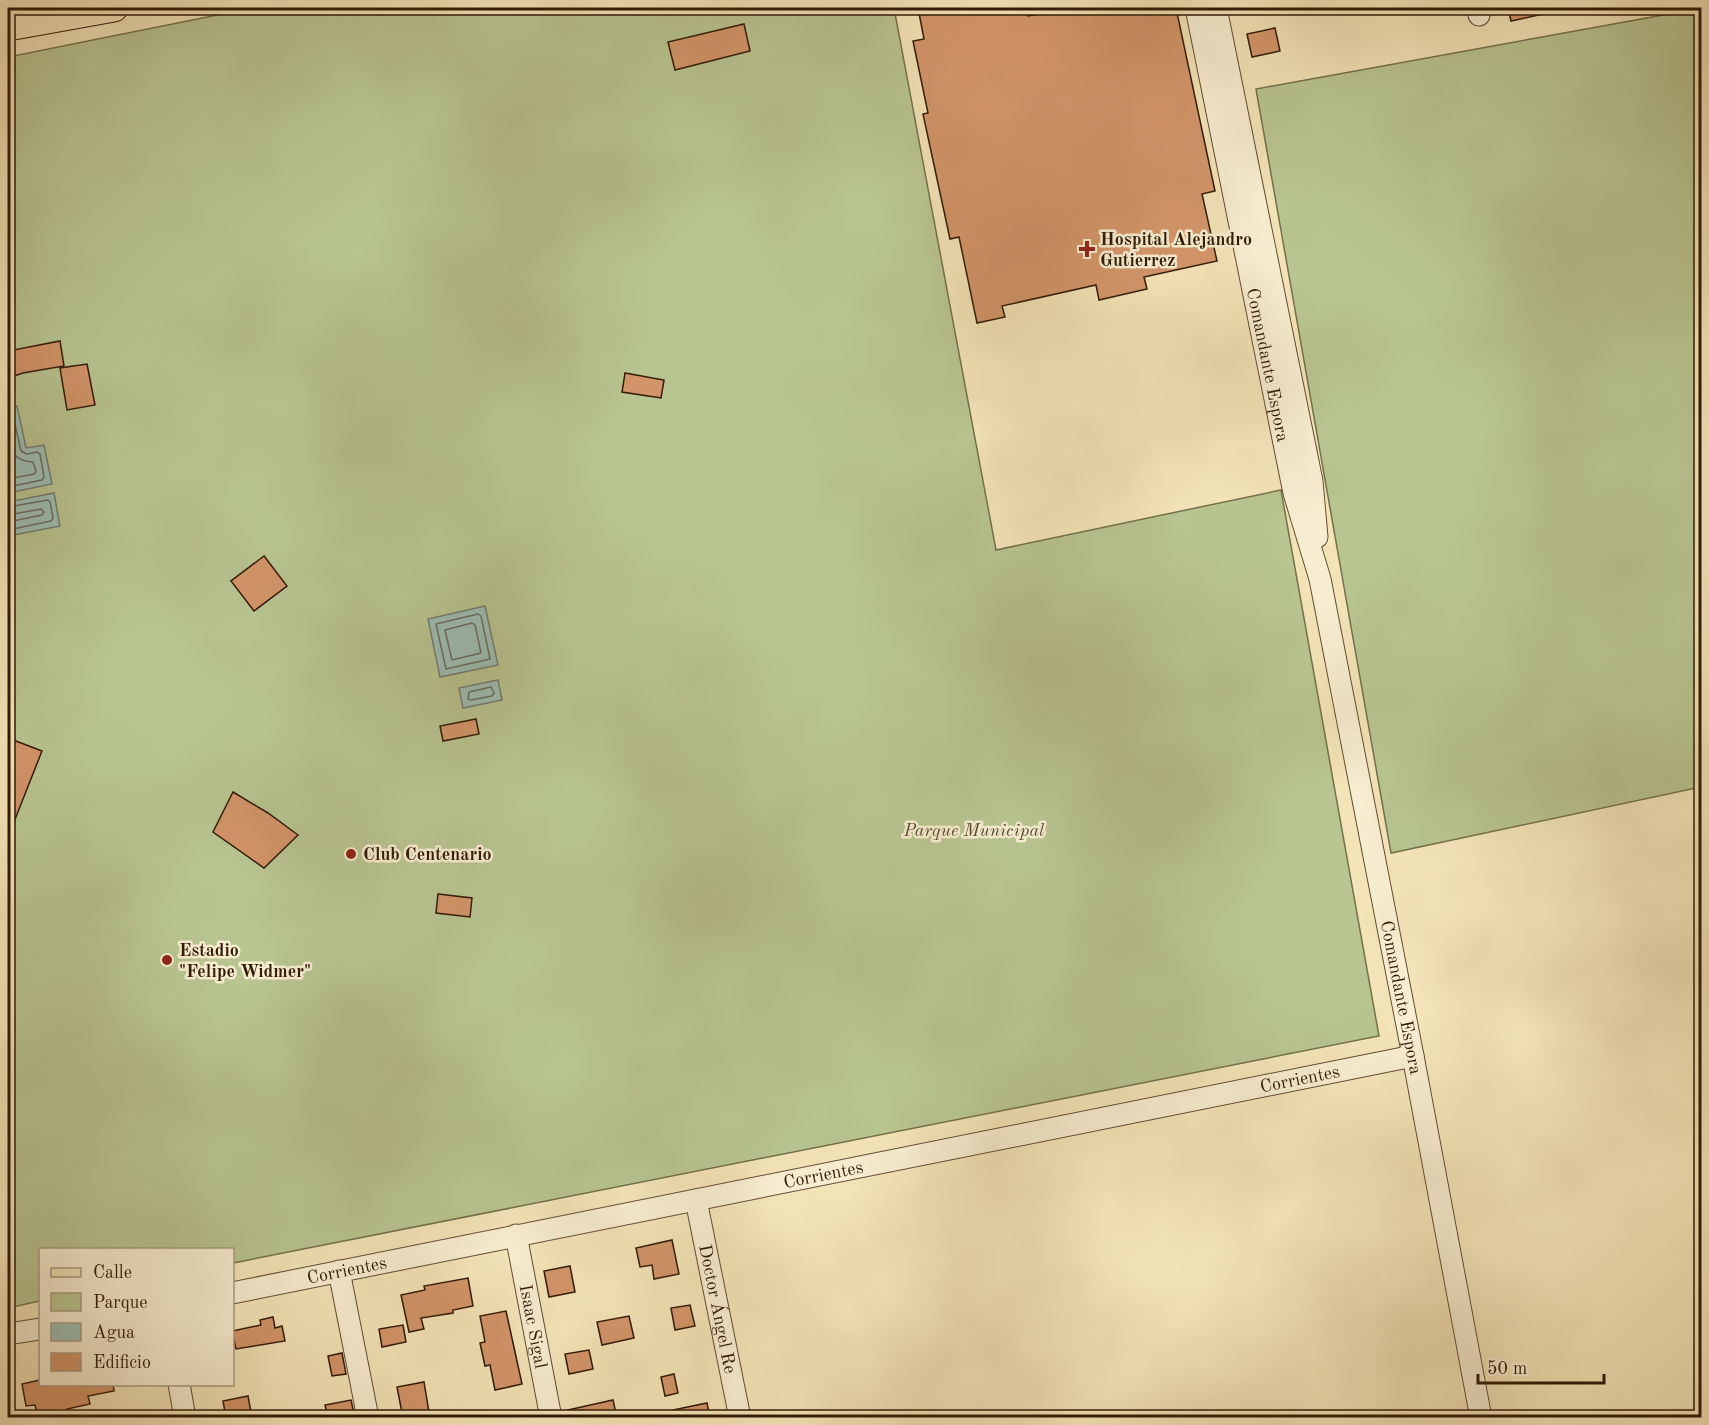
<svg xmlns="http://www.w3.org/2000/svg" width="1709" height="1425" viewBox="0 0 1709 1425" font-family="'Old Standard TT',serif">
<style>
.green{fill:#b8c591;stroke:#74704c;stroke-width:1.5}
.water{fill:#9dbeb5;stroke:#727c6f;stroke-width:1.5}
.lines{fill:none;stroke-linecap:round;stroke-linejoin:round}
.shore{stroke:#676c5e;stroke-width:1.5}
.building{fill:#d29569;stroke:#311a07;stroke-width:1.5}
.minor-casing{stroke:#624c33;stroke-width:23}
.major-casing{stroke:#311a07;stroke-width:29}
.minor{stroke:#f7edd0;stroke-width:21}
.major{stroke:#f3e4b7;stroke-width:27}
.poi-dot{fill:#8f2418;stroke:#f7edd0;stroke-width:2}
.labels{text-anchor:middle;stroke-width:5;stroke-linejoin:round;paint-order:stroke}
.poi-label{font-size:18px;font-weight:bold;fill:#311a07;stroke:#f7edd0;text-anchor:start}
.street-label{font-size:18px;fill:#311a07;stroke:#f7edd0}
.park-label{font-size:18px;font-style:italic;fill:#5a4d30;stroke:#f7edd0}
</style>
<rect width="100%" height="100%" fill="#f3e4b7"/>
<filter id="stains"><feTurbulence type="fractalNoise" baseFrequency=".00333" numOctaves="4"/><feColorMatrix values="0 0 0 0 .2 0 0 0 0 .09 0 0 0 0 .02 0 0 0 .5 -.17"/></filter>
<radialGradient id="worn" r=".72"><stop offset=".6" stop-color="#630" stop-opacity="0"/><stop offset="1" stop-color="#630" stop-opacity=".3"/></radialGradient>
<!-- green -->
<g class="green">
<polygon points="252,8 894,8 996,550 1281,490 1379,1036 233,1263 232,1250 40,1250 40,1301 8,1308 8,57"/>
<polygon points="1702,8 1701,787 1391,853 1256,89"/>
</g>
<!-- water -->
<g class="water">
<polygon points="17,406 26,448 44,445 52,484 8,493 8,408"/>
<polygon points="54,493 60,526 8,536 8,502"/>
<polygon points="485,606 498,665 440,677 428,619"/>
<polygon points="498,680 502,700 463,708 459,688"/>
</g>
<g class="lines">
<!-- shore -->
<g class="shore">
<polyline points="8,413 13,415 21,451 27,454 37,452 40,454 44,477 42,480 8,487"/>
<path d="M8,426C11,446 9,461 33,462L36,471L34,474L8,479"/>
<polyline points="8,507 48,500 50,502 53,518 51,521 8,530"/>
<polyline points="8,515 41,509 44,512 42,515 8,522"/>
<polygon points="478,614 481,616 490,659 446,669 436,624"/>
<polygon points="472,623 475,625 481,653 452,660 445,630"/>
<polygon points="491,687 494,693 492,696 471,700 468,699 469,692"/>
</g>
</g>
<!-- building -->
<g class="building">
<polygon points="918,8 1027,8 1028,16 1057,11 1057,8 1176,8 1215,191 1202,194 1217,261 1144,277 1147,289 1099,300 1096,285 1002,306 1005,317 977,323 959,237 950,239 923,114 928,113 913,41 924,39"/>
<polygon points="1508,8 1547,8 1548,13 1511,21"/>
<polygon points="744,24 750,51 675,70 668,42"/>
<polygon points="1275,28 1280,51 1252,57 1247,34"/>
<polygon points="60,341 64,366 23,373 8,378 8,351"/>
<polygon points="87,364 95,405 67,410 60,368"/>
<polygon points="625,373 664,380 661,398 622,392"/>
<polygon points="264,556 287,586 254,611 231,581"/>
<polygon points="476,719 479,734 443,741 440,726"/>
<polygon points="8,738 42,751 8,837"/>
<polygon points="233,792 268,813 298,835 264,868 213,832"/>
<polygon points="438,894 472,898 470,917 436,913"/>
<polygon points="672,1240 679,1274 654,1279 652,1265 640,1267 636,1248"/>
<polygon points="570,1266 575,1292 549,1297 544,1271"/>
<polygon points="468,1278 473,1306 453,1310 453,1313 421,1318 424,1329 409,1332 401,1295 425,1290 424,1286"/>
<polygon points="690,1305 695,1326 675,1330 671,1308"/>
<polygon points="506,1311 522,1384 495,1390 490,1365 485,1366 480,1343 485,1342 480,1316"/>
<polygon points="629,1316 634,1338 602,1345 597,1322"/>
<polygon points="273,1317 275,1328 282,1326 285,1341 236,1349 232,1331 261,1325 260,1320"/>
<polygon points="403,1325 406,1342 382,1347 379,1329"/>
<polygon points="589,1350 593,1369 569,1374 565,1354"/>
<polygon points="342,1353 346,1374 332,1376 328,1356"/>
<polygon points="674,1374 678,1393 665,1396 661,1377"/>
<polygon points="40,1380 40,1384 113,1384 114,1391 88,1396 90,1404 67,1409 69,1418 38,1418 35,1405 26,1406 22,1384"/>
<polygon points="424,1382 430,1418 403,1418 397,1387"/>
<polygon points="248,1396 252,1418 226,1418 223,1401"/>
<polygon points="351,1400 355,1418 328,1418 325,1405"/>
<polygon points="613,1400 617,1418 563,1418 563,1411"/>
<polygon points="707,1403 710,1418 669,1418 668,1411"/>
</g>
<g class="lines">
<defs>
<g id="minor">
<polyline points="14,8 18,25"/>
<path id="s1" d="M1196,8L1294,493L1320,579L1413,1056L1481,1418"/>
<polyline points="1216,8 1312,481 1317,537"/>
<polyline points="1478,8 1479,15"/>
<path id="s2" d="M696,1200L740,1418"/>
<path id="s3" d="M516,1235L551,1418"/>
<polyline points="339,1271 368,1418"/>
<path id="s4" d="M232,1293L1413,1056"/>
<polyline points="8,1334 40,1329"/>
<polyline points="179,1384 185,1418"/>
</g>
<polyline id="major" points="8,27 114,8"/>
</defs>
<!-- minor casing -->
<use href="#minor" class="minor-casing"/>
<!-- major casing -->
<use href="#major" class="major-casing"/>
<!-- minor -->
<use href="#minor" class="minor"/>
<!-- major -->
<use href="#major" class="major"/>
</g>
<!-- markers -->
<g class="poi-dot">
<path d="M1084 240h6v6h6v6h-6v6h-6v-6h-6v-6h6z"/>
<circle cx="351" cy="854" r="6"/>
<circle cx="167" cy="960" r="6"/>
</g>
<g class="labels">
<!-- poi labels -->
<g class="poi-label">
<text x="1100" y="245">Hospital Alejandro<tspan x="1100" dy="21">Gutierrez</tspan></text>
<text x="363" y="860">Club Centenario</text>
<text x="179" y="956">Estadio<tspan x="179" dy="21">"Felipe Widmer"</tspan></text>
</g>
<!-- street labels -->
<g class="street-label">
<text dy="6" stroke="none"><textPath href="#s1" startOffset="364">Comandante Espora</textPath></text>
<text dy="6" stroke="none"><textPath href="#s1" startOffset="1011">Comandante Espora</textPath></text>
<text dy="6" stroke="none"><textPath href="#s4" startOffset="1089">Corrientes</textPath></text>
<text dy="6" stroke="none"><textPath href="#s4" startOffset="603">Corrientes</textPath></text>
<text dy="6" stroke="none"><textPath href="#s4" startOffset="117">Corrientes</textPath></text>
<text dy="6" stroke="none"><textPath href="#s2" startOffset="111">Doctor Ángel Re</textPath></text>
<text dy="6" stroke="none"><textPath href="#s3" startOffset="93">Isaac Sigal</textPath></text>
</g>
<!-- park labels -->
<g class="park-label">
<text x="974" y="836">Parque Municipal</text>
</g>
</g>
<!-- margin -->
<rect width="1709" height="1425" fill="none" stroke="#f3e4b7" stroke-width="30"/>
<rect x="9" y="9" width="1691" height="1407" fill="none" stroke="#311a07" stroke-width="3"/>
<rect x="15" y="15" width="1679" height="1395" fill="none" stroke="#311a07" stroke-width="1.5"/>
<!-- legend -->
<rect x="39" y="1248" width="195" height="138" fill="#f7edd0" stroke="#a89980" stroke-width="1.5"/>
<rect x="51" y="1268" width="30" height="9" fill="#f3e4b7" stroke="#a89980" stroke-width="1.5"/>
<text x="93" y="1278" font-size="18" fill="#311a07">Calle</text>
<rect x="51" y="1293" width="30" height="18" fill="#b8c591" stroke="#a89980" stroke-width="1.5"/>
<text x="93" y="1308" font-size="18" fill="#311a07">Parque</text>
<rect x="51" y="1323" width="30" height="18" fill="#9dbeb5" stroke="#a89980" stroke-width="1.5"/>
<text x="93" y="1338" font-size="18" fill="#311a07">Agua</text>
<rect x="51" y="1353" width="30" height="18" fill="#d29569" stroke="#a89980" stroke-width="1.5"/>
<text x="93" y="1368" font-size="18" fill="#311a07">Edificio</text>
<!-- scale -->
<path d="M1478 1374v9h126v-9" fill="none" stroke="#311a07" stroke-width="3"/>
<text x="1487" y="1374" font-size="18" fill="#311a07" stroke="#f7edd0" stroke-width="4.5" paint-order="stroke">50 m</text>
<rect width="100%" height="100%" filter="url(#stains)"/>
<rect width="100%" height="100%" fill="url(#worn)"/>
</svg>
